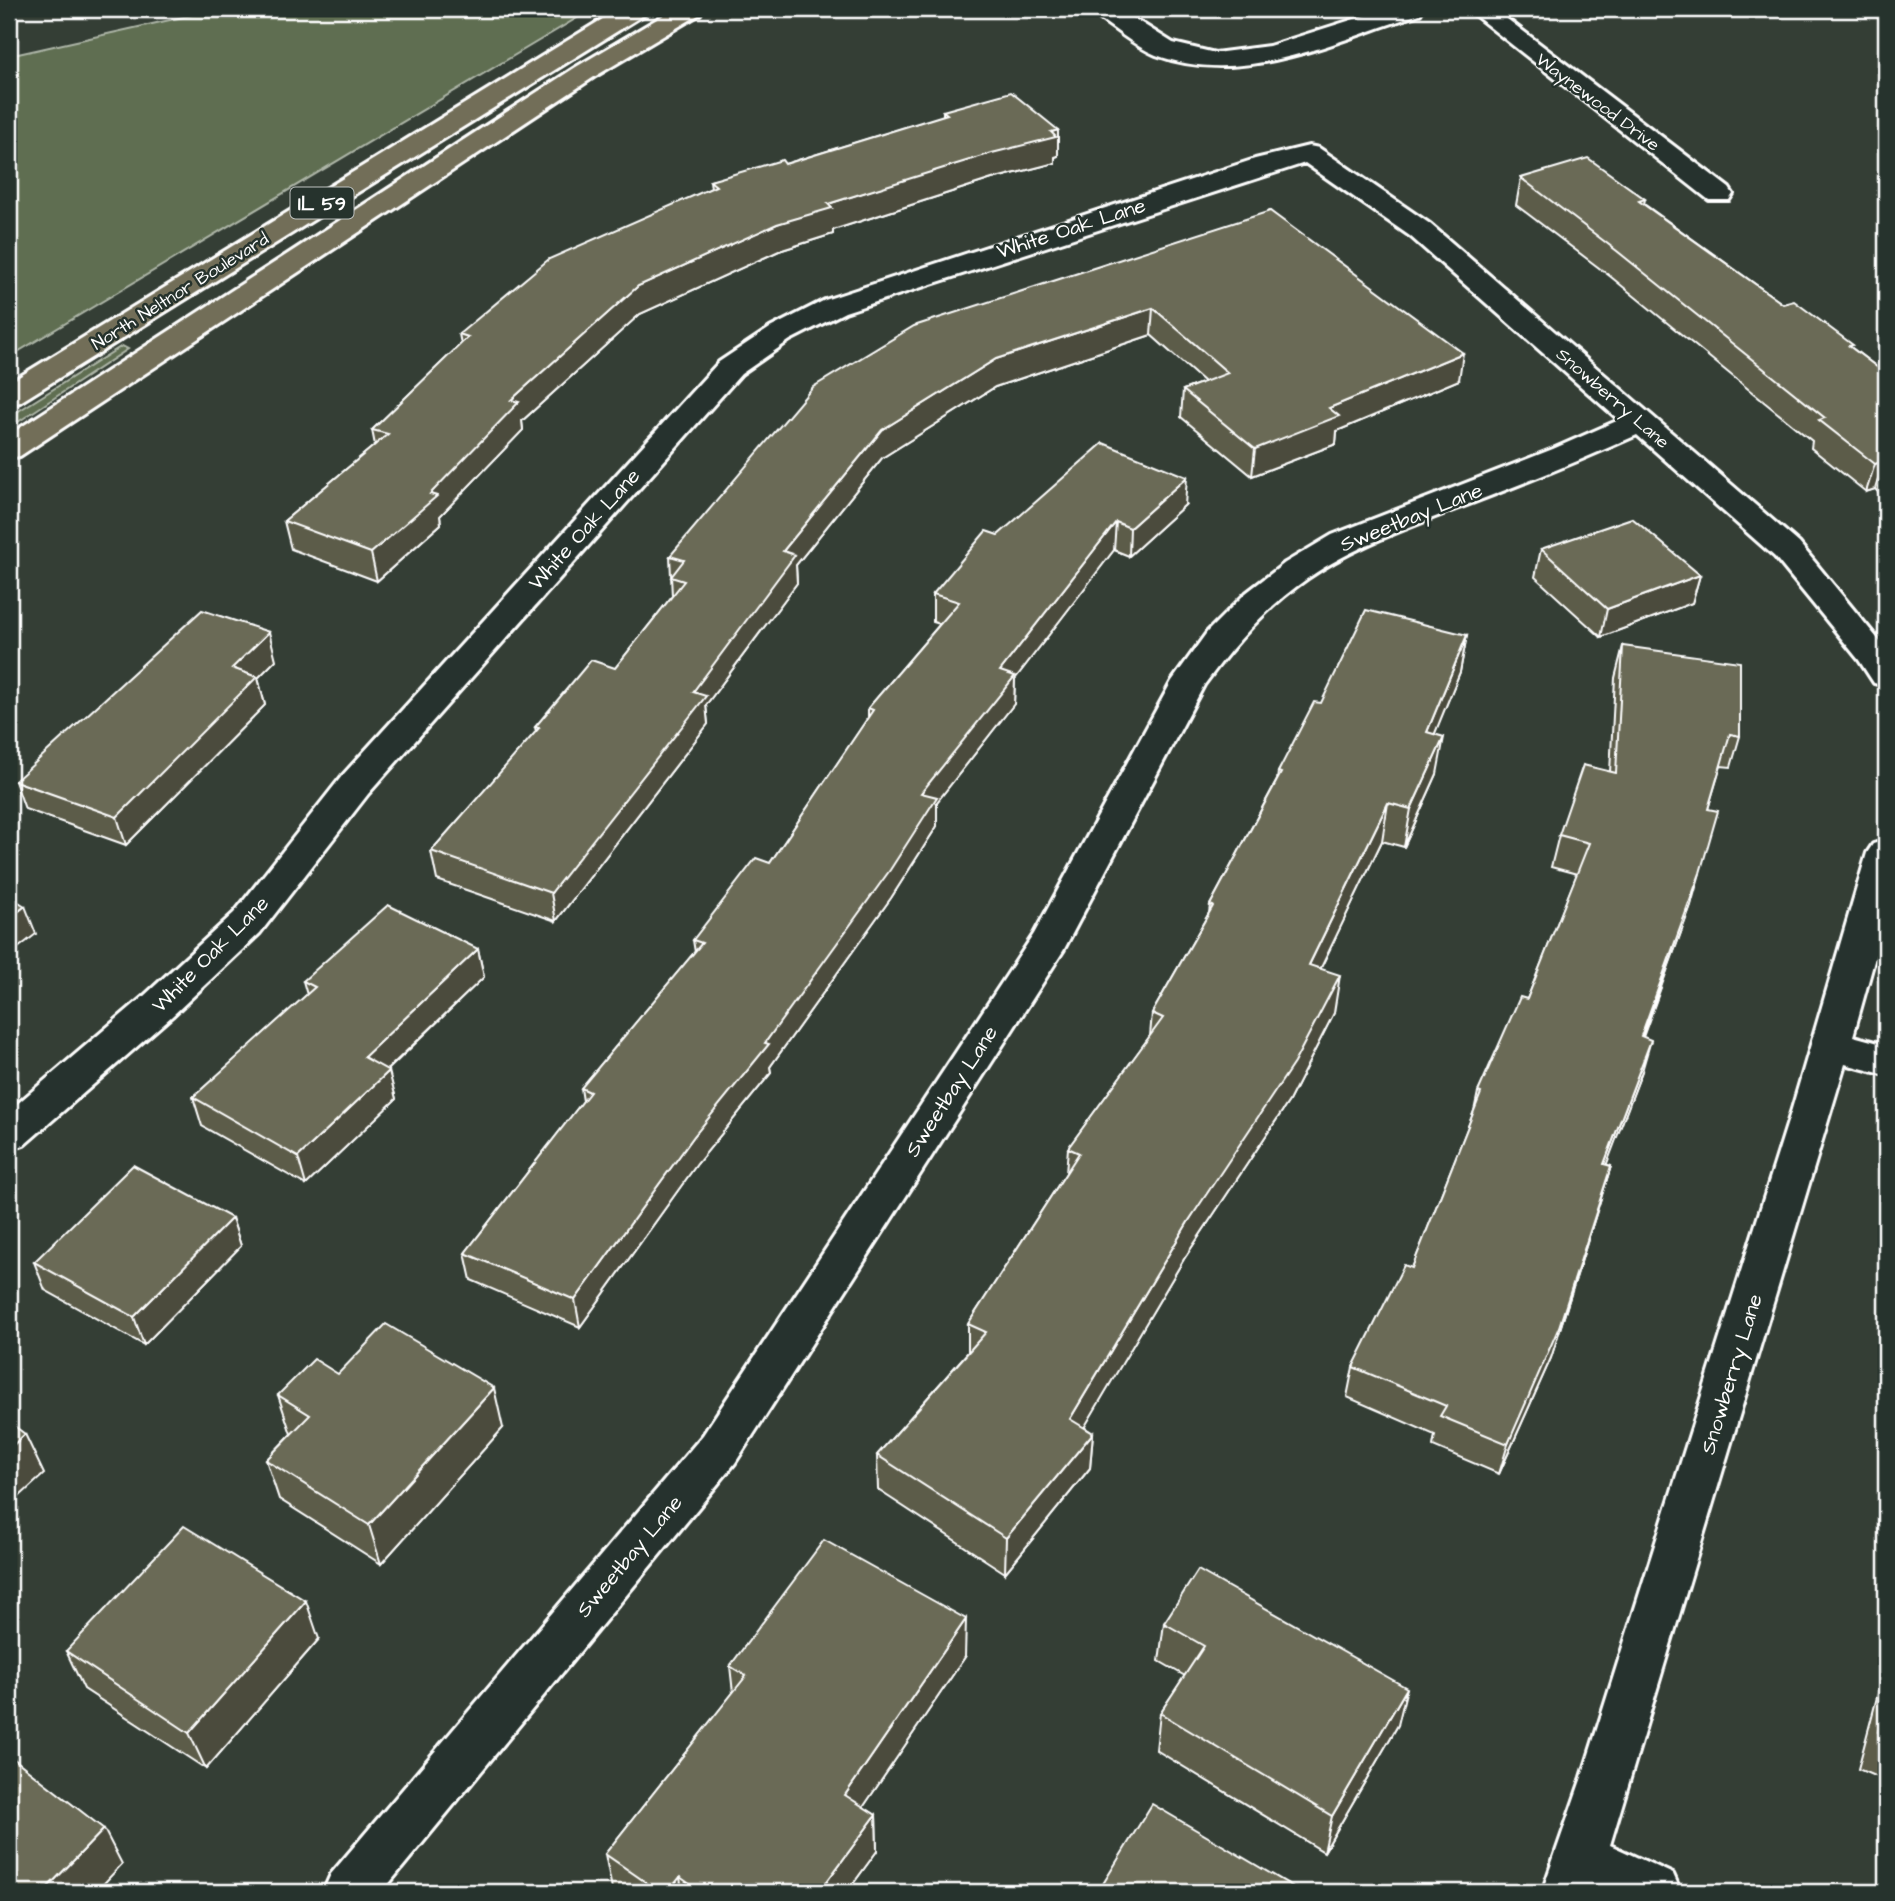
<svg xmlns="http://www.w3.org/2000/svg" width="1895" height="1901" viewBox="0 0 1895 1901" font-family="'Architects Daughter',sans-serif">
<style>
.green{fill:#5e6e51;stroke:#aeb6a8;stroke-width:2}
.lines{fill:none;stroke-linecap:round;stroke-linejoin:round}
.minor-casing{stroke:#fff;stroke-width:6}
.primary-casing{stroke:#fff;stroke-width:6}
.minor{fill:#26332d;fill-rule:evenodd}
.primary{fill:#726e59;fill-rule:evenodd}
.wall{fill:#5c5c4a;stroke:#fff;stroke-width:2}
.shaded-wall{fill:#4b4b3c;stroke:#fff;stroke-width:2}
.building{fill:#6b6b56;stroke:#fff;stroke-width:2}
.labels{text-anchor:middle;stroke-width:5;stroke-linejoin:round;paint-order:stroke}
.far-street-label{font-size:18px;fill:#fff;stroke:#26332d}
.shield{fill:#26332d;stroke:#bec2c0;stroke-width:2}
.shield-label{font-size:19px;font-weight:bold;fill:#fff}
.street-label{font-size:21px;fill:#fff;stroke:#26332d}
</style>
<rect width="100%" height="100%" fill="#343e35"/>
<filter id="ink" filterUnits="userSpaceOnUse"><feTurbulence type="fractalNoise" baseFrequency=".0143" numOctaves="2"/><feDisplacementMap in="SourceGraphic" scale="14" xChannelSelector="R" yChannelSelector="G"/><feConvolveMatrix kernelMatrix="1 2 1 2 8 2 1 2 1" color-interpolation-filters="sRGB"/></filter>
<g filter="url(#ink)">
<!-- green -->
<g class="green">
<polygon points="219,9 592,9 9,357 9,56"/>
<polygon points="122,346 128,349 9,428 9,417"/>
</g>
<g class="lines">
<defs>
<g id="minor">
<path d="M1090,9H1119L1173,43L1215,53L1269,46L1386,9H1423L1420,14C1337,40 1242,88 1156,55C1134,46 1113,27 1093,14Z"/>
<polygon points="1467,9 1494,9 1729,188 1733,194 1729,200 1709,200"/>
<path d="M1309,146L1319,148L1430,224L1799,543L1886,649V686L1874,683L1859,660L1775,557L1637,435C1575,463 1512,488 1448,512C1400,531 1351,548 1308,578C1266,607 1234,644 1204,685L1063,951L735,1463L382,1892H323L331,1874L703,1435L1034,934L1172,681L1208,631L1246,593L1285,563L1332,535L1553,449L1619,420L1410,236L1305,163L845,312L790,340L741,374L368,794L260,933L172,1016L24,1145L9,1150V1111L144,996L234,913L342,776L719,362L770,328L825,300L1255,159Z"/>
<polygon points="1886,840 1886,918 1853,1036 1886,1045 1886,1075 1845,1064 1610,1845 1673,1874 1681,1892 1542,1892 1582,1777 1792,1109 1867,853 1873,844"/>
</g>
<g id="primary">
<polygon points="619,9 648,9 645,14 20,402 9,405 9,383"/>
<polygon points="674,9 703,9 700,14 594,77 20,456 9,458 9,435 576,67"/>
</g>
</defs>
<!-- minor casing -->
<use href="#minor" class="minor-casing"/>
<!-- primary casing -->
<use href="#primary" class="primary-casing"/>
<!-- minor -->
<use href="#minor" class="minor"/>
<!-- primary -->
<use href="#primary" class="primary"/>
</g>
<!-- wall -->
<g class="wall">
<polygon points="943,111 1058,130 1058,156 1055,157 1055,163 992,179 833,230 833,234 779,251 640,314 522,421 523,430 440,516 441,524 377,581 291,549 284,521 375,445 372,430 461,344 459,334 711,188 710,181 785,164 943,116"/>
<polygon points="1521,178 1645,199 1644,204 1783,304 1852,348 1886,374 1886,500 1875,489 1866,492 1811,448 1812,441 1611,277 1516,205"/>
<polygon points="1270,211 1459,380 1337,431 1336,444 1252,476 1181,417 1183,390 1204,382 1151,335 995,387 882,458 796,565 797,583 706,705 708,724 556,921 437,880 431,851 536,732 535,727 615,668 672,596 670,556"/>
<polygon points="1185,505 1129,556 1114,550 1015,679 1014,704 937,802 937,826 891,898 770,1067 771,1073 697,1164 580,1327 471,1280 465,1253 583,1101 581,1088 695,952 693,940 770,863 868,718 868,708 940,624 933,622 933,594 998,535"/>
<polygon points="1541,549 1700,575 1692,603 1601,637 1535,577"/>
<polygon points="1467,635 1460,672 1434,734 1437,774 1404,847 1382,841 1320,969 1334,1013 1289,1101 1184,1259 1084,1427 1093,1433 1090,1468 1005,1573 878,1490 877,1455 968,1352 968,1324 1066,1173 1068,1148 1150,1036 1152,1013 1209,913 1210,905 1277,780 1278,772 1321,703"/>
<polygon points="1623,646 1740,736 1731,767 1721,766 1708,809 1691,905 1643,1037 1642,1071 1606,1164 1611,1166 1551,1358 1499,1474 1433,1446 1435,1435 1347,1397 1353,1367 1412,1268 1474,1111 1478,1092 1527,999 1577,874 1551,867 1559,835 1610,772 1615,678"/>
<polygon points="276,660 258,678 265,705 126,845 25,809 15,781"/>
<polygon points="478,949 484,977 388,1070 396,1099 306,1185 202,1126 193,1097 307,995 303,981"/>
<polygon points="232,1218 241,1246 144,1345 45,1290 34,1262"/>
<polygon points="338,1374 503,1428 381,1564 279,1499 266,1460 291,1434 278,1395"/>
<polygon points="1164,1623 1398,1725 1324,1852 1156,1750 1160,1713 1185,1676 1159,1661"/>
<polygon points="319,1639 206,1769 84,1689 66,1651"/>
<polygon points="965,1657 863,1807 876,1815 877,1851 847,1892 617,1892 612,1889 605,1854 733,1693 730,1666"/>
<polygon points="1886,1663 1886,1781 1858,1769"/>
</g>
<!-- shaded-wall -->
<g class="shaded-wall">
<polygon points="1058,130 1058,156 1055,157 1055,163 992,179 833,230 833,234 779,251 640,314 522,421 523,430 440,516 441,524 377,581 371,553 430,494 511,400 638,286 777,224 828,204"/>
<polygon points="1153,308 1151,335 995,387 882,458 796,565 797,583 706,705 708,724 556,921 551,893 693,692 783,551 882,430 996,359"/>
<polygon points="1463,353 1459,380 1337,431 1336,444 1252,476 1255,449 1329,408"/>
<polygon points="1884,461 1875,489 1866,492 1875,464"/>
<polygon points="1187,477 1185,505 1129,556 1130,528"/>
<polygon points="1116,522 1114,550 1015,679 1014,704 937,802 937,826 891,898 770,1067 771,1073 697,1164 580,1327 575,1300 694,1136 765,1043 921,793 1000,671"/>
<polygon points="1700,575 1692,603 1601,637 1607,609"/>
<polygon points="269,632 276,660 258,678 265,705 126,845 117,817 232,668"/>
<polygon points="1467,635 1460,672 1420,770 1427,732"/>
<polygon points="1444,737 1437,774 1404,847 1411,809"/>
<polygon points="1388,803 1382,841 1304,1003 1309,965"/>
<polygon points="1700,873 1691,905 1631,1068 1641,1036"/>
<polygon points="25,906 36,934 9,955 9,919"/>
<polygon points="478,949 484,977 371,1085 364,1057"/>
<polygon points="1340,975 1334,1013 1289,1101 1184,1259 1068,1455 1070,1419 1188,1222"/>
<polygon points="1651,1040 1642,1071 1595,1195 1604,1164"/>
<polygon points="389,1071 396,1099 306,1185 298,1157"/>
<polygon points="1611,1166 1551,1358 1499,1474 1508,1444"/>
<polygon points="232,1218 241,1246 144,1345 134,1317"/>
<polygon points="494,1388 503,1428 381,1564 369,1525"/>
<polygon points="1093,1433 1090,1468 1005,1573 1006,1538"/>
<polygon points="25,1434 44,1474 9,1506 9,1449"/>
<polygon points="306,1601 319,1639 206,1769 189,1733"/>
<polygon points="966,1619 965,1657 847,1831 845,1795"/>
<polygon points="1407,1688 1398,1725 1324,1852 1332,1816"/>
<polygon points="876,1815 877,1851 847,1892 819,1892"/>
<polygon points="104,1829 122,1864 96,1892 43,1892"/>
<polygon points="680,1877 682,1892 668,1892"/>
</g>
<!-- building -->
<g class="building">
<polygon points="1011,92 1058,130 1051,132 1056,137 992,153 828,204 832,208 777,224 638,286 511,400 519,402 430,494 437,496 371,553 284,521 388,434 372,430 468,337 459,334 549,259 716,186 710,181 782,160 785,164 947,114 943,111"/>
<polygon points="1588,158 1645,199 1639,201 1783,304 1794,301 1853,345 1849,346 1886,374 1886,464 1884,461 1875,464 1819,420 1825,418 1617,251 1521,178"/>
<polygon points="1270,211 1463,353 1329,408 1339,416 1255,449 1183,390 1228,373 1153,308 996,359 882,430 783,551 795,555 693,692 706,696 551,893 431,851 539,728 535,727 591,660 615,668 684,581 671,577 684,560 670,556 813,387 914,326"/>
<polygon points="1103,443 1187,477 1130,528 1116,522 1000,671 1015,676 921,793 937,797 890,870 765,1043 769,1044 694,1136 575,1300 465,1253 590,1092 581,1088 702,943 693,940 756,858 770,863 873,710 868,708 959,602 933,594 986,531 998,535"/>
<polygon points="1632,518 1700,575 1607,609 1541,549"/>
<polygon points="202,610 269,632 232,668 257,677 117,817 15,781"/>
<polygon points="1366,610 1467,635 1427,732 1444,737 1411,809 1388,803 1309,965 1340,975 1294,1063 1188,1222 1070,1419 1093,1433 1006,1538 877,1455 986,1332 968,1324 1079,1153 1068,1148 1163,1018 1152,1013 1213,906 1210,905 1281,773 1278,772 1314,702 1321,703"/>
<polygon points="1623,646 1740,662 1740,736 1730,734 1708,809 1718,811 1700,873 1641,1036 1651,1040 1604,1164 1611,1166 1559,1327 1508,1444 1440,1416 1446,1406 1353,1367 1404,1265 1412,1268 1481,1093 1478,1092 1520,997 1527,999 1589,843 1559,835 1583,765 1616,773"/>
<polygon points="9,896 25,906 9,919"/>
<polygon points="388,905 478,949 364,1057 389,1071 298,1157 193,1097 315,987 303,981"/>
<polygon points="133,1165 232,1218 134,1317 34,1262"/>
<polygon points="386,1324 494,1388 369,1525 266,1460 310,1415 278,1395 314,1359 338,1374"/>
<polygon points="9,1422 25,1434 9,1449"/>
<polygon points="184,1526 306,1601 189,1733 66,1651"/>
<polygon points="824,1540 966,1619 845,1795 876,1815 819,1892 701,1892 680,1877 668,1892 660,1892 605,1854 746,1676 730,1666"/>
<polygon points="1198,1570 1407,1688 1332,1816 1160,1713 1204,1646 1164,1623"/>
<polygon points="1886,1700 1886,1735 1878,1732"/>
<polygon points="9,1755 104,1829 43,1892 9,1892"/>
<polygon points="1152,1804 1302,1892 1098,1892"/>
</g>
</g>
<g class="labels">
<!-- far-street labels -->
<g class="far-street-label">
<text transform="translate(1598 102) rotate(37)" y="6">Waynewood Drive</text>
<text transform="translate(180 291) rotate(-32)" y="6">North Neltnor Boulevard</text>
<text transform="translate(1613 398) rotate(41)" y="6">Snowberry Lane</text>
</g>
<!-- shield labels -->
<rect class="shield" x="290.5" y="187.5" width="63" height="31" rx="5"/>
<g class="shield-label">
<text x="322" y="210">IL 59</text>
</g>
<!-- street labels -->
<g class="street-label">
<text transform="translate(1071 228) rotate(-18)" y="7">White Oak Lane</text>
<text transform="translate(1411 517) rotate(-22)" y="7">Sweetbay Lane</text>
<text transform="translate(584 529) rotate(-48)" y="7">White Oak Lane</text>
<text transform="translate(210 954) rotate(-45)" y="7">White Oak Lane</text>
<text transform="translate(951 1091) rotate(-57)" y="7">Sweetbay Lane</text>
<text transform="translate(1731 1374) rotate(-73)" y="7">Snowberry Lane</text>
<text transform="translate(629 1556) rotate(-50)" y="7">Sweetbay Lane</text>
</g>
</g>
<!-- margin -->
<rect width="1895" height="1901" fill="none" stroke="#26332d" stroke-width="35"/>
<rect x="18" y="18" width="1860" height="1866" fill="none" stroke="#fff" stroke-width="2.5" filter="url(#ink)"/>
</svg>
